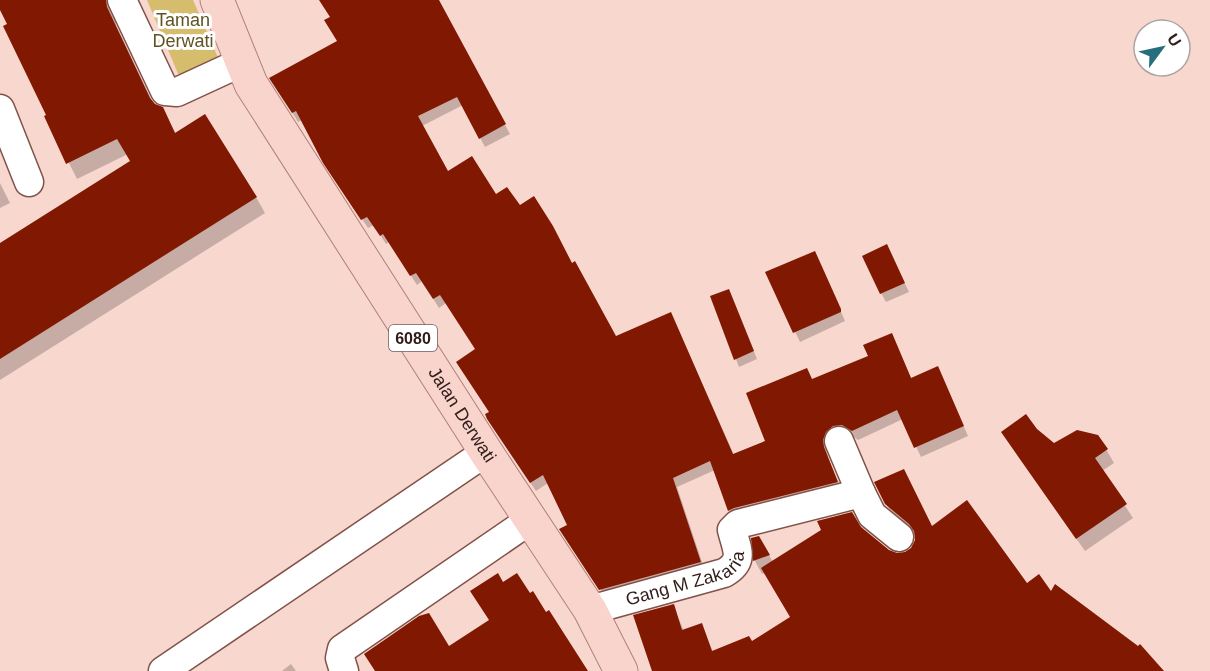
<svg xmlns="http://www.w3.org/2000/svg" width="1210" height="671" viewBox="0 0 1210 671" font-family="Helvetica,sans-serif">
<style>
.green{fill:#d5bd6d}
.shadow{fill:#0003}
.building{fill:#811801}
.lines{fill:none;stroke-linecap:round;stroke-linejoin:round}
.minor-casing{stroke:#815248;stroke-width:31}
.major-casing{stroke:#af8178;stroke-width:35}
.minor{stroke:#fff;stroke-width:28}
.major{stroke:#f8d4cd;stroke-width:33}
.labels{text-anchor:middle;stroke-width:6;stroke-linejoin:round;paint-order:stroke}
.shield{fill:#fff;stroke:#6e605d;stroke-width:1.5}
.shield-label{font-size:16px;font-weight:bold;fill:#301c18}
.park-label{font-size:18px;fill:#605222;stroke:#fff}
.street-label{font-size:18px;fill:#301c18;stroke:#fff}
</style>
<rect width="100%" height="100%" fill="#f8d7cf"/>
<!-- green -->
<polygon class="green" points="147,0 193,0 219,60 179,76"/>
<!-- shadow -->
<g class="shadow">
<polygon points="0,0 115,0 116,25 153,103 162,108 176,134 256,197 265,213 0,380 0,245 132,162 128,154 77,179 46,117 48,115 0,6"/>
<polygon points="320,0 438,1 510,134 485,147 463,105 422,126 448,173 520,207 572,265 615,338 671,314 734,455 767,442 812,381 870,357 892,335 912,380 938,368 968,436 921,457 903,419 858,440 848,433 830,441 827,450 828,458 842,491 735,519 715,470 677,487 705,571 605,596 566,537 569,526 548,483 536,491 494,429 477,349 446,303 439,308 422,281 417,285 389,242 386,244 374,225 368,228 331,172 302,120 298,122 277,87 339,42 331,18"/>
<polygon points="0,183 10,203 0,208"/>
<polygon points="891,255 909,292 886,302 881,293"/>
<polygon points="819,262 845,321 800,342 767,273"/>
<polygon points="712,297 732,298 757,359 739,367"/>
<polygon points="1035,430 1054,445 1106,449 1114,463 1102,471 1133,518 1085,551 1011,446"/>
<polygon points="886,504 932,528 1027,585 1051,594 1160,671 657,671 673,606 684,631 702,625 713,652 751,642 792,618 765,573 762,574 755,561 753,539 758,537 773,562 860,528 888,551 897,555 906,554 913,548 917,540 916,533 892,513"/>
<polygon points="291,664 296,671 282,671"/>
</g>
<!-- building -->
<g class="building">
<polygon points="0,0 106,0 107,7 150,98 155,104 163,107 175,133 205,114 257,197 0,359 0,243 130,161 117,139 66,164 44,116 46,115 3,26 7,24 0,10"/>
<polygon points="319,0 439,0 506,124 479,139 457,97 418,116 448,171 472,156 496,194 507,187 520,205 534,196 553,226 572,263 575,261 616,336 671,312 733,454 765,441 746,393 807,368 812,379 868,356 863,345 892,333 911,378 938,366 964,426 914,448 897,410 852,431 842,425 833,426 826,432 823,440 824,447 838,482 734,508 728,511 710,461 673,478 701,562 599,590 559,529 567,525 543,475 530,483 487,419 485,414 489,412 456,362 475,349 440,295 433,299 416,273 410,276 383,234 380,236 367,217 361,220 323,163 296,111 292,113 269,78 337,41 324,20 330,17"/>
<polygon points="887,244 905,283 880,294 862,256"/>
<polygon points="815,251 841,309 841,312 793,333 765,272"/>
<polygon points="729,289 754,351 734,360 710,296"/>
<polygon points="1026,414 1037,429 1054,443 1077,430 1098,435 1108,449 1095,458 1127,504 1076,539 1001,432"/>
<polygon points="904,469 932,526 967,500 1027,583 1039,574 1051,591 1055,584 1138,646 1140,644 1164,671 652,671 633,615 674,604 682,630 702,623 712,651 749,636 752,641 790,617 761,568 821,530 817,521 852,512 861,527 889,550 897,553 905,552 911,548 915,540 914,531 909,524 885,504 874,482"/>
<polygon points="759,536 770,555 753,561 751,538"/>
<polygon points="498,573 503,582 517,573 530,593 533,591 546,612 549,610 588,671 375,671 364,654 419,616 429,613 449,646 489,620 470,591"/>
</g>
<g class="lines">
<defs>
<g id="minor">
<polyline points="122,0 165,91 177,92 242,62"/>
<polyline points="0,109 29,182"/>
<polyline points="839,441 861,493"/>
<path id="s1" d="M590,610L724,573C745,561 737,550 732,530L738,524L861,493L872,515L899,537"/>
<polyline points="163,671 486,452"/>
<polyline points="344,671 340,658 342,649 530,520"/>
</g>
<g id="major">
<path id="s2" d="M217,0L251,84L486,452L590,610L621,671"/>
</g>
</defs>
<!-- minor casing -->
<use href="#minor" class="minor-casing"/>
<!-- major casing -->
<use href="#major" class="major-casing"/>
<!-- minor -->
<use href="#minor" class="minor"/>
<!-- major -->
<use href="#major" class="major"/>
</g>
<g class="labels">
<!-- shield labels -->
<rect class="shield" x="389" y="325" width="48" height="26" rx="4.5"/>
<g class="shield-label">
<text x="413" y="344">6080</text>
</g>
<!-- park labels -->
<g class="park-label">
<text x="183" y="26">Taman<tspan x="183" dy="21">Derwati</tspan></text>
</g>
<!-- street labels -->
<g class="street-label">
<text dy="6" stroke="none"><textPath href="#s2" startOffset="483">Jalan Derwati</textPath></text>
<text dy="6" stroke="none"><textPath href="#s1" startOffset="102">Gang M Zakaria</textPath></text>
</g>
</g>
<!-- north arrow -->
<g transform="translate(1162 48) rotate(57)"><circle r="28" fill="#ffffff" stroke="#aca4a3" stroke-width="1.5"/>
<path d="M0-4.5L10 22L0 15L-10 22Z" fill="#276e7c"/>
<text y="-9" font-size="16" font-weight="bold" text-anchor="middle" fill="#301c18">U</text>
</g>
</svg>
